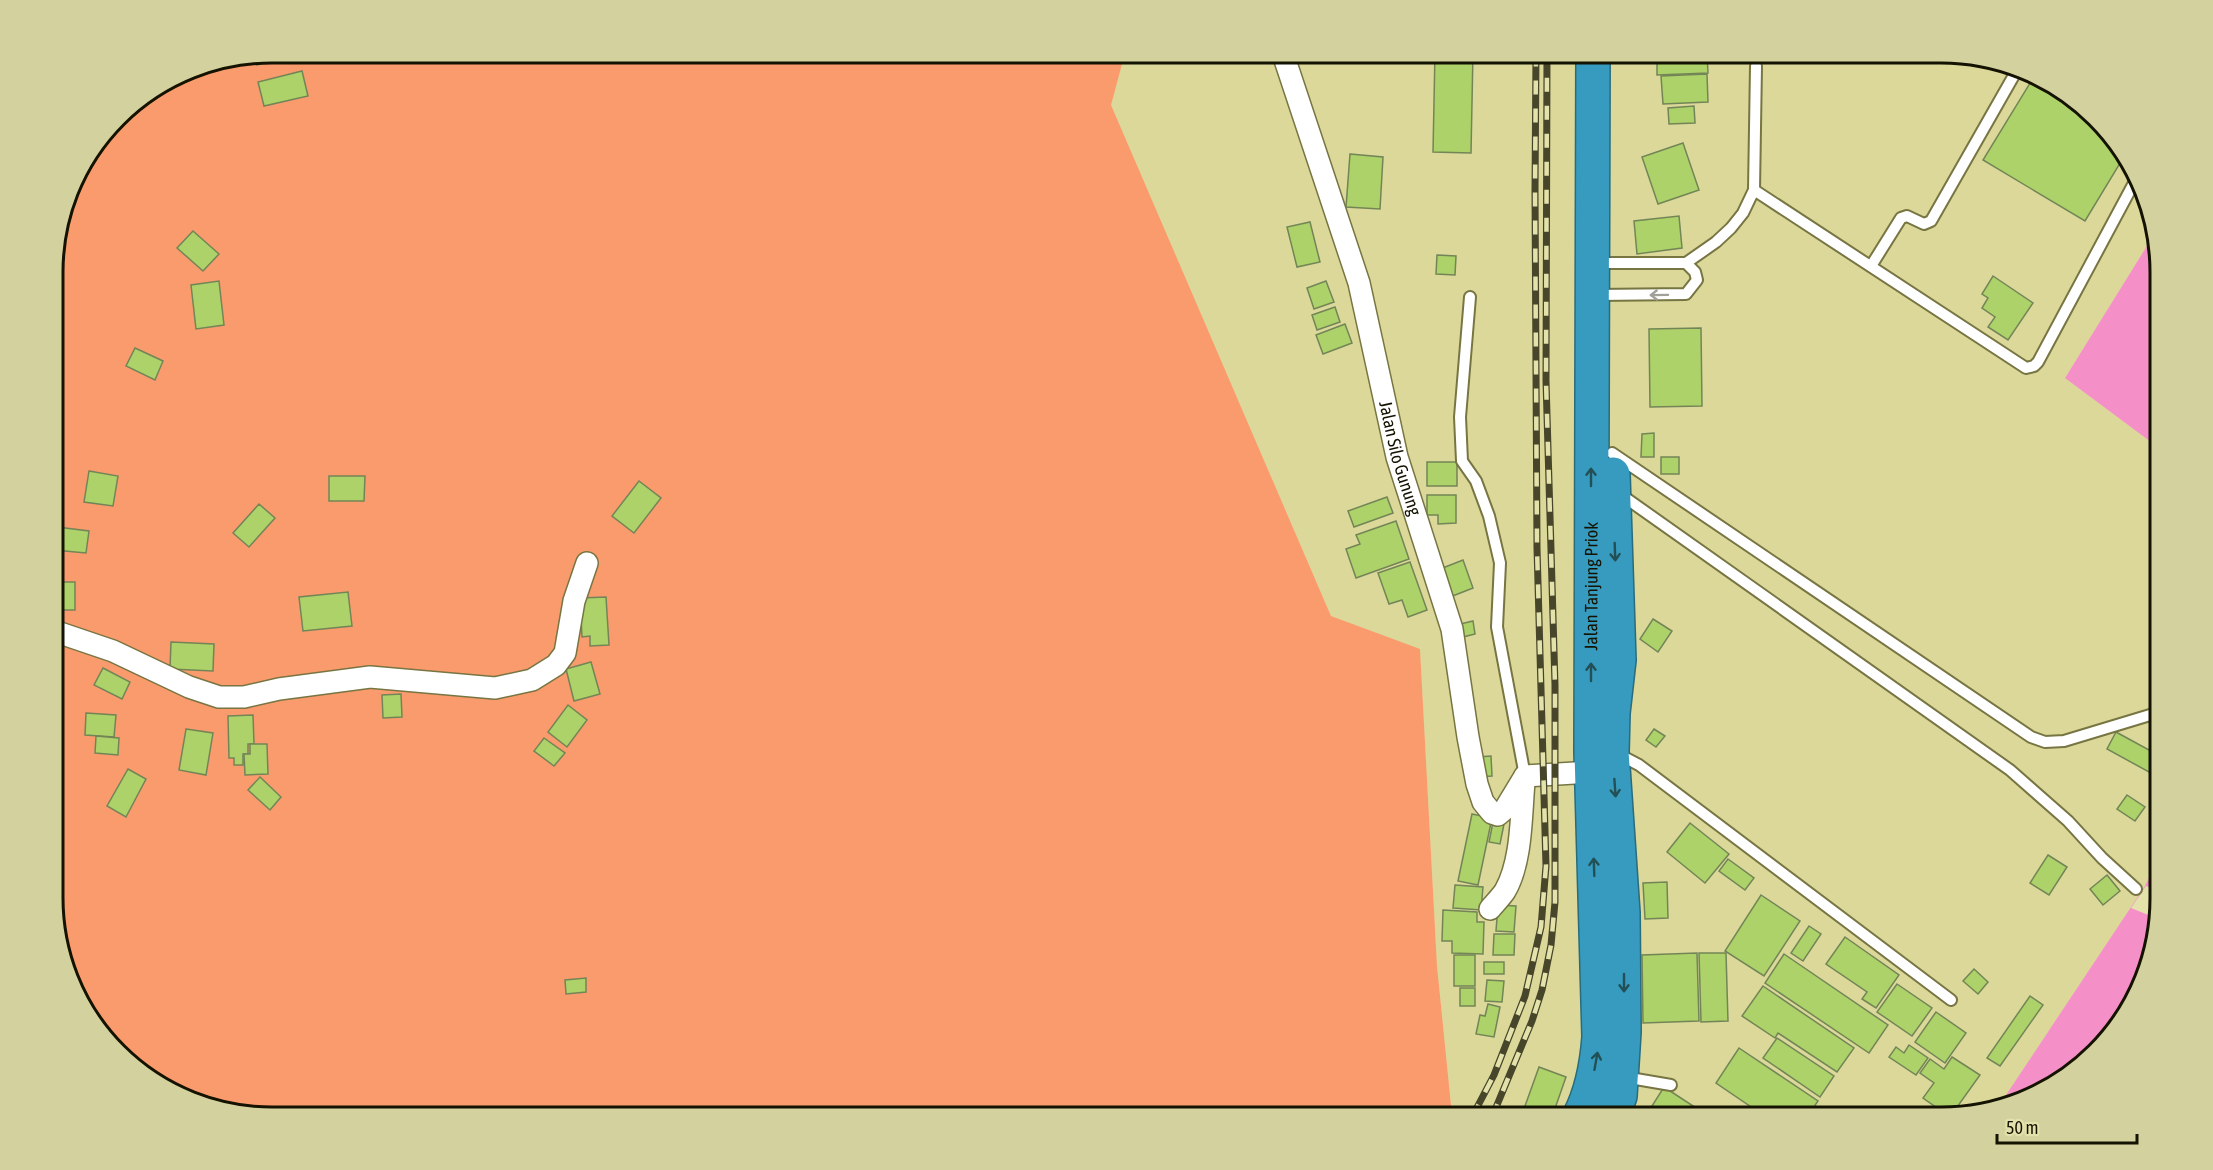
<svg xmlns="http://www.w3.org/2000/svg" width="2213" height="1170" viewBox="0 0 2213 1170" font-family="'Asap Condensed',sans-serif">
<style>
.built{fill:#dbd89a}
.green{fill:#fa9b6d}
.water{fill:#f48fc8}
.pier{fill:#e4e2ab}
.building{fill:#acd269;stroke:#738556;stroke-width:1.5}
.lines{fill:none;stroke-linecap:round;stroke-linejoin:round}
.lane-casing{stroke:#777542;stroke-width:14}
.street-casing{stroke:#777542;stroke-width:24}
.highway-casing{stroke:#2a6b7c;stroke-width:36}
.lane{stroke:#fff;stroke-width:10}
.street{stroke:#fff;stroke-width:21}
.highway{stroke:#369bbf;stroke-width:33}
.rail-casing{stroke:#47452a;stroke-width:7}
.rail{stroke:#e4e2ab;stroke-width:4.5;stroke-dasharray:14;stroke-linecap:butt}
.oneway{stroke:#a1a099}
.oneway2{stroke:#235056}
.labels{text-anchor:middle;stroke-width:5;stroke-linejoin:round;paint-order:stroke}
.street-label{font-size:18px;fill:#141201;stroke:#e4e2ab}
.rim{fill:none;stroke:#141201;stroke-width:3}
</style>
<rect width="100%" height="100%" fill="#e4e2ab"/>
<!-- built -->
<polygon class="built" points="1941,52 2038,75 2123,150 2155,233 2065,378 2159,448 2160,855 2145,886 2002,1101 1955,1117 1449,1117 1452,1114 1437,966 1420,650 1331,616 1110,105 1125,53"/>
<!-- green -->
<polygon class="green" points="272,53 1125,53 1111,105 1331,616 1420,649 1437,966 1452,1115 1449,1117 531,1117 525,1109 497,1117 272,1117 175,1095 98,1031 54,927 53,257 75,175 127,107 188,69"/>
<!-- water -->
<g class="water">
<polygon points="2155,233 2159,244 2159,448 2065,378"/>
<polygon points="2160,855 2160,899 2138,995 2063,1081 2002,1101 2145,886"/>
</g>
<!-- pier -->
<polygon class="pier" points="2146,886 2160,891 2156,918 2131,908"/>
<!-- building -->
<g class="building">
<polygon points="272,52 280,52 281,57 257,65 254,56"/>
<polygon points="1244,52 1268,52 1268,61 1244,60"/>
<polygon points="1435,52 1473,52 1471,153 1433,152"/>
<polygon points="1657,52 1707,52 1708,73 1657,75"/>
<polygon points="302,71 308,96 264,106 258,82"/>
<polygon points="1707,74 1708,102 1663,104 1661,76"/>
<polygon points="2035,75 2123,150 2125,155 2085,221 1983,160"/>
<polygon points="1694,106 1695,123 1669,124 1668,108"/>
<polygon points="1683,143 1699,190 1658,204 1642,157"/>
<polygon points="1350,154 1383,157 1380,209 1346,207"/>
<polygon points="1679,216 1682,248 1637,254 1634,221"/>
<polygon points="1310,222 1320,262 1297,267 1287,227"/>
<polygon points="193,231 219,254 203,271 177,248"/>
<polygon points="1437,255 1456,256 1455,275 1436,274"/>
<polygon points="1993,276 2033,303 2008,340 1988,327 1995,317 1982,308 1988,298 1982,294"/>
<polygon points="219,281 224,325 196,329 191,285"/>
<polygon points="1326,281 1334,302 1314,309 1307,288"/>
<polygon points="1335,307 1340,322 1317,330 1312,315"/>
<polygon points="1345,324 1352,343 1323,354 1316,335"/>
<polygon points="1701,328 1702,406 1650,407 1649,329"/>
<polygon points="135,348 163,361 155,380 126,366"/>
<polygon points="1654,433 1654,457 1641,457 1642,434"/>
<rect x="1661" y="457" width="18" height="17"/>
<rect x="1427" y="462" width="30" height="24"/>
<polygon points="89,471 118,476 113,506 84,502"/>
<polygon points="329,476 365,476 364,501 329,501"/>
<polygon points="639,481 661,498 634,533 612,516"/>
<polygon points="1427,495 1456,495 1456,523 1438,524 1438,515 1427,515"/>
<polygon points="1387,497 1393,513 1354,527 1348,511"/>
<polygon points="259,504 275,518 249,547 233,533"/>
<polygon points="1396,521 1409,559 1356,578 1346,549 1360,544 1356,535"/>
<polygon points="57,527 89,531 86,553 54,550"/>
<polygon points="1463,560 1473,588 1445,599 1435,571"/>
<polygon points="1410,562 1427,610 1408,617 1402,600 1389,604 1378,573"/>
<rect x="54" y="582" width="21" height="28"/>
<polygon points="348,592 352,626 303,631 299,597"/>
<polygon points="606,597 609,645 590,646 590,636 582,637 580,598"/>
<polygon points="1653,619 1672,631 1658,652 1640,639"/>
<polygon points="1473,621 1475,634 1463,637 1460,624"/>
<polygon points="171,642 214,644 213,671 170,669"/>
<polygon points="591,662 600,694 574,701 566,669"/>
<polygon points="103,668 130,682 122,699 94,685"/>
<polygon points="401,694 402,717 383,718 382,695"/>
<polygon points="568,705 587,720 567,747 548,732"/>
<polygon points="86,713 116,715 114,737 85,735"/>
<polygon points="253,715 254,744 248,744 248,754 243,754 243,765 234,765 234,758 229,758 228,716"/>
<polygon points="186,729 213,733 206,775 179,770"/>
<polygon points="1654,729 1665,736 1656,747 1646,740"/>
<polygon points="2116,732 2160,756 2160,778 2107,749"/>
<polygon points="96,736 119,738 118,755 95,753"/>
<polygon points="544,738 565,753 554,766 534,751"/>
<polygon points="250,744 267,744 268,774 245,775 244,754 250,754"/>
<polygon points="1491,756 1492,776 1477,777 1477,757"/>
<polygon points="128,769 146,779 126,817 107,806"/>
<polygon points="260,777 281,797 270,810 248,790"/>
<polygon points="2127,795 2145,807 2135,821 2117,809"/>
<polygon points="1472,814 1492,818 1478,885 1458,881"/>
<polygon points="1493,822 1504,824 1500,844 1489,842"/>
<polygon points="1690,823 1729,854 1705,883 1667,852"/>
<polygon points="2048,855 2067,867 2049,895 2030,883"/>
<polygon points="1728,859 1754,878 1745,890 1719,871"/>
<polygon points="2107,875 2120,891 2103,905 2090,889"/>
<polygon points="1667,882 1668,918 1645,919 1643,883"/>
<polygon points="1455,885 1483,887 1481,910 1453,908"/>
<polygon points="1761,895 1800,921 1764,976 1725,951"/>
<polygon points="1498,905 1516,906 1514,932 1496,931"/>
<polygon points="1443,910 1477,912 1477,922 1484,922 1483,954 1452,953 1452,941 1442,941"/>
<polygon points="1809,926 1821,934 1803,961 1791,953"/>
<polygon points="1494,934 1515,934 1514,955 1493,955"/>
<polygon points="1845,937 1899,975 1876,1008 1862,999 1867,992 1826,964"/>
<polygon points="1697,953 1699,1021 1643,1023 1642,955"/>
<polygon points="1699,953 1726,953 1728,1021 1701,1022"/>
<polygon points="1784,954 1888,1025 1869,1053 1765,983"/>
<rect x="1454" y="955" width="21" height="31"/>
<rect x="1484" y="962" width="20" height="12"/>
<polygon points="1974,969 1988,982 1978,994 1963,981"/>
<polygon points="586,978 586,992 566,994 565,980"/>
<polygon points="1487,980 1504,981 1502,1002 1485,1001"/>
<polygon points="1897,984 1932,1008 1912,1036 1877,1012"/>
<polygon points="1763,986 1854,1048 1837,1072 1778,1033 1775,1038 1742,1016"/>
<rect x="1460" y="988" width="15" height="18"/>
<polygon points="2030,996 2043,1005 2000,1066 1987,1058"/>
<polygon points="1488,1004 1500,1007 1494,1037 1476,1034 1480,1015 1485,1016"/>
<polygon points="1936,1012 1966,1033 1945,1063 1915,1042"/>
<polygon points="1777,1038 1834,1076 1820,1097 1763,1058"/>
<polygon points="1909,1045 1928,1058 1916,1075 1889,1057 1896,1047 1904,1053"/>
<polygon points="1739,1048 1818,1101 1807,1117 1766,1117 1716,1083"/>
<polygon points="1952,1057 1980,1075 1950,1117 1923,1098 1934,1083 1920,1073 1930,1059 1944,1069"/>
<polygon points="1539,1067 1566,1077 1552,1117 1521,1117"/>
<polygon points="1664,1087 1710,1117 1645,1117"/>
</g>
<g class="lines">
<defs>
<g id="lane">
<polyline points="1754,190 2026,368 2034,366 2038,362 2135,181"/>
<polyline points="1594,263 1686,263 1716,242 1731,228 1743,213 1754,190 1756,66"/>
<polyline points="1871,266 1901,218 1907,216 1924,224 1931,221 2017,70"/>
<polyline points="1596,295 1686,294 1697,280 1695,272 1686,263"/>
<polyline points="1470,297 1460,417 1462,461 1476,481 1489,516 1500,563 1497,627 1525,776"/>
<polyline points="1612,453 2031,737 2045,742 2064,741 2160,712"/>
<polyline points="1620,494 2010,770 2068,821 2102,858 2136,889"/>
<polyline points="1618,754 1639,765 1951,1000"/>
<polyline points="1624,1077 1671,1085"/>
</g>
<g id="street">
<path id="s1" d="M1286,52L1285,60L1359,283L1397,457L1452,629L1468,737L1477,784L1483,802L1492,813L1498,815L1505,809L1525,776"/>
<polyline points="54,631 113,651 189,687 219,697 244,697 279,689 370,677 495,688 532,680 556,665 565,653 574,601 587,563"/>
<polyline points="1525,776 1591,772"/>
<path d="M1490,909C1495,903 1501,897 1505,891C1522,862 1521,815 1524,782"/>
</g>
<g id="highway">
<path id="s2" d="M1579,1117C1592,1092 1597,1064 1599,1037L1591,752L1593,52"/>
<polyline points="1612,1117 1620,1096 1624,1032 1623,913 1612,752 1613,713 1619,660 1613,474"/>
</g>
</defs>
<!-- lane casing -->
<use href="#lane" class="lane-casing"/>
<!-- street casing -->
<use href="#street" class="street-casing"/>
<!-- highway casing -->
<use href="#highway" class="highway-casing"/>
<!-- lane -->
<use href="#lane" class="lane"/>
<!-- street -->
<use href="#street" class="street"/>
<!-- highway -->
<use href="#highway" class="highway"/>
<defs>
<g id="rail">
<polyline points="1472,1117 1494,1075 1525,996 1541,927 1546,866 1537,548 1535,191 1536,52"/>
<polyline points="1492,1117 1532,1021 1542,990 1551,945 1555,902 1555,685 1546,381 1547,52"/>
</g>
</defs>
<!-- rail casing -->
<use href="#rail" class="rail-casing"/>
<!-- rail -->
<use href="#rail" class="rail"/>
</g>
<!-- one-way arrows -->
<defs><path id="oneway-shaft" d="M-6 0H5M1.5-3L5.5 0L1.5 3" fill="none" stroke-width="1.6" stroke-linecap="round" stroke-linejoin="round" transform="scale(1.5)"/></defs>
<use class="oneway" href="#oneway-shaft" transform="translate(1659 295) rotate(179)"/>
<g class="oneway2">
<use href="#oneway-shaft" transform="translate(1591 477) rotate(-90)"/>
<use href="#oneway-shaft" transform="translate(1615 552) rotate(88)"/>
<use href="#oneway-shaft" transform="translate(1591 672) rotate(-90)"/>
<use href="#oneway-shaft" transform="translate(1615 788) rotate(86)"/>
<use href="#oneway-shaft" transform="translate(1594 867) rotate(-92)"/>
<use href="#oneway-shaft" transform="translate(1624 983) rotate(90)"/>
<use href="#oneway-shaft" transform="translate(1596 1061) rotate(-80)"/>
</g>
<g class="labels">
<!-- street labels -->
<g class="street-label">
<text dy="6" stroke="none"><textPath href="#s1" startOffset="423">Jalan Silo Gunung</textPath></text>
<text dy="6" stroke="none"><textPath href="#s2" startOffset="534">Jalan Tanjung Priok</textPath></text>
</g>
</g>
<!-- crop -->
<path d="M0 0H2213V1170H0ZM272 63H1941A209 209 0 0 1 2150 272V898A209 209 0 0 1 1941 1107H272A209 209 0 0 1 63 898V272A209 209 0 0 1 272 63Z" fill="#d3d19d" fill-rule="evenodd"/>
<path class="rim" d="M272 63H1941A209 209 0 0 1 2150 272V898A209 209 0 0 1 1941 1107H272A209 209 0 0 1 63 898V272A209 209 0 0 1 272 63Z"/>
<!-- scale -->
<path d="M1997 1134v9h140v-9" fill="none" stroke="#141201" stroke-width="3"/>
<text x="2006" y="1134" font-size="18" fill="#141201" stroke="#e4e2ab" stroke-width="4.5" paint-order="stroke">50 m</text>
</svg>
